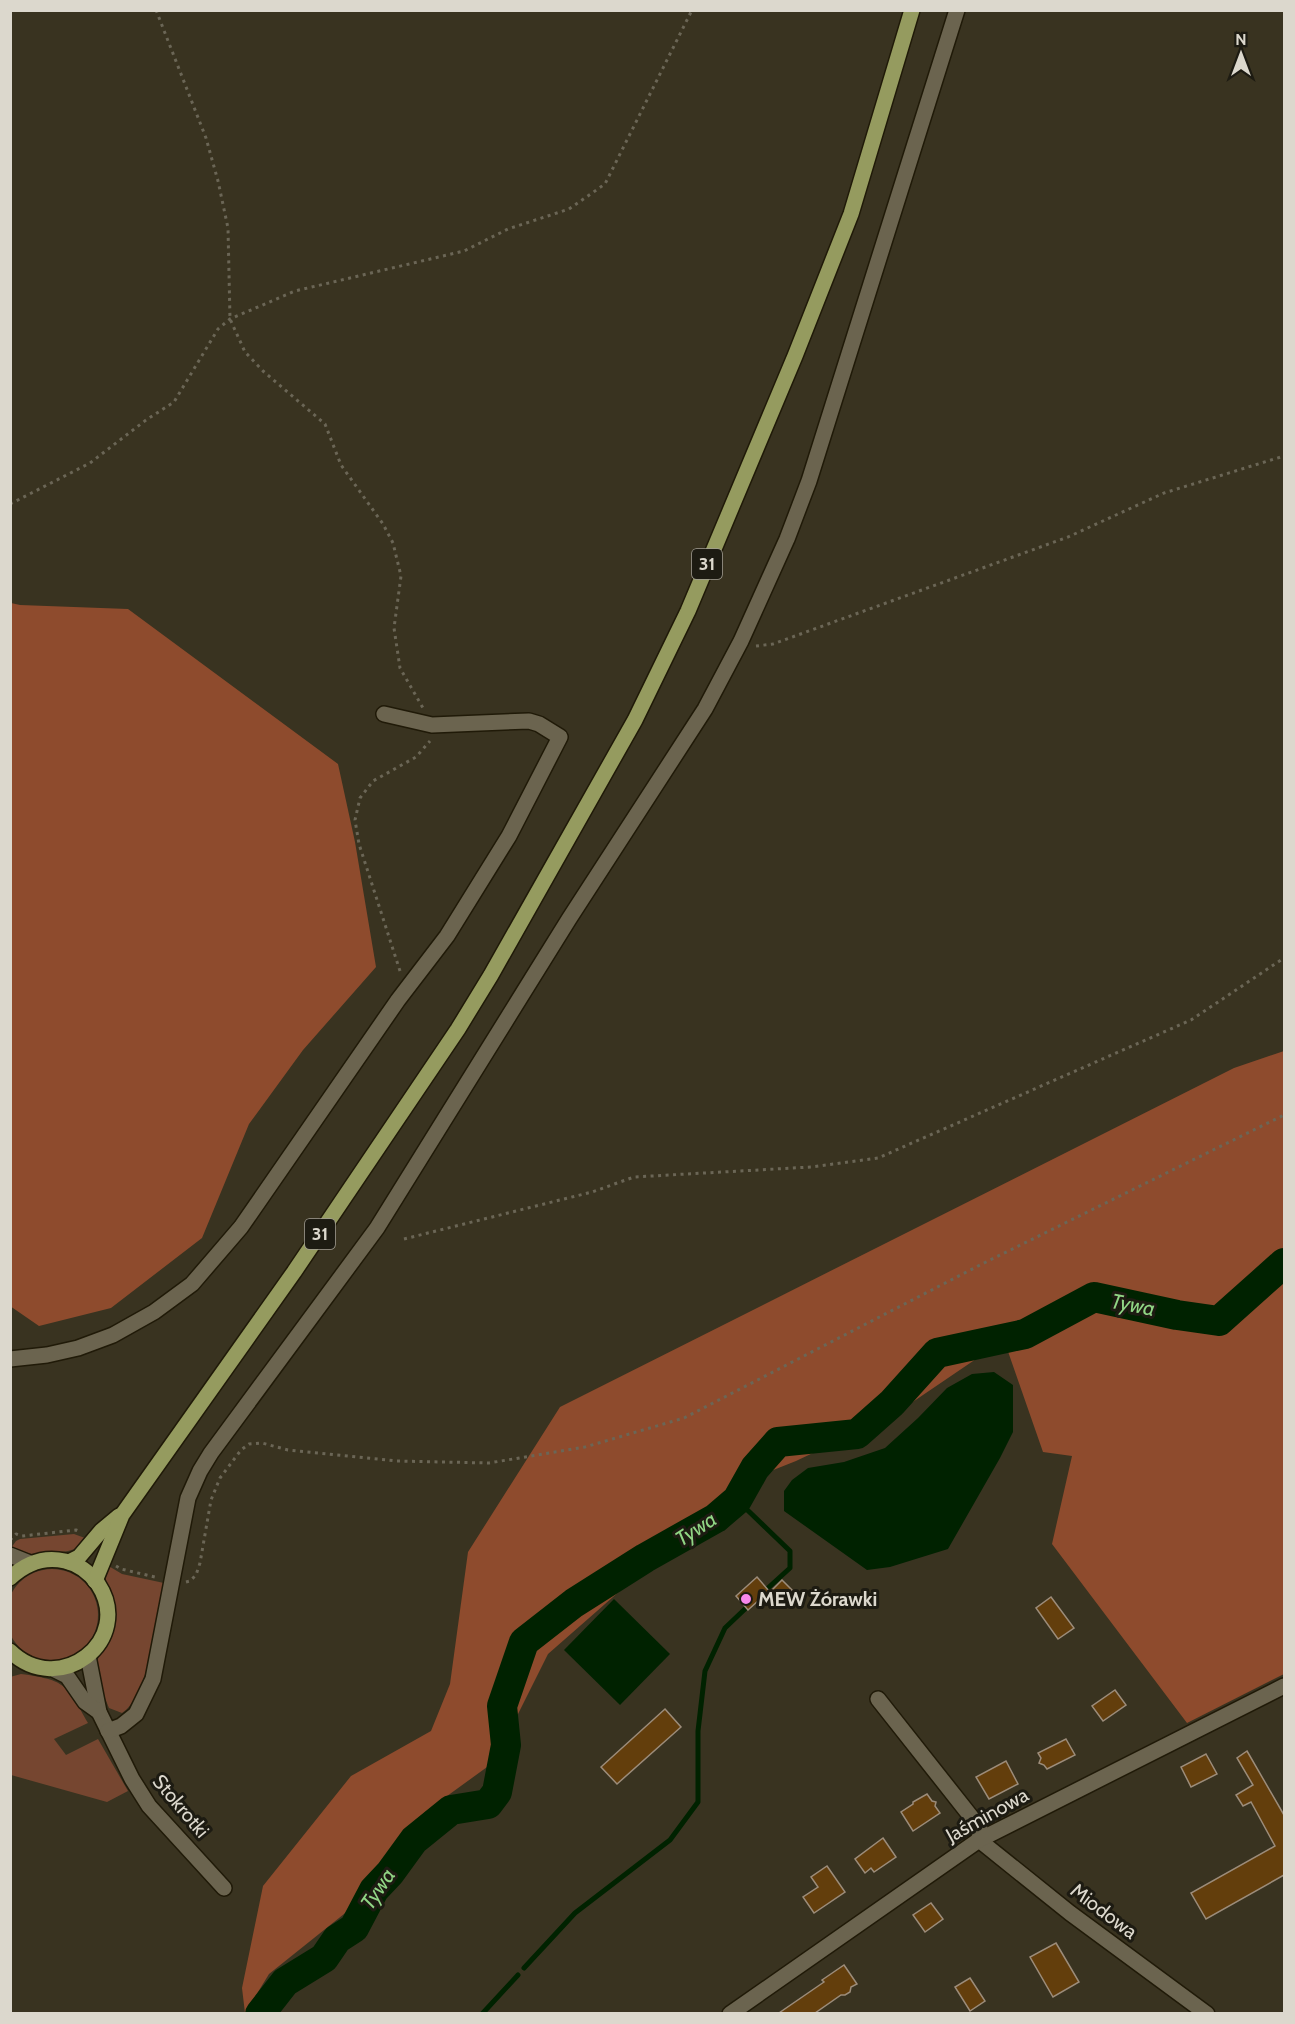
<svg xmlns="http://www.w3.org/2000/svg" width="1295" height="2024" viewBox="0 0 1295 2024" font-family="Cabin,sans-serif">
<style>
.green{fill:#764630}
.forest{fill:#8e4b2d}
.water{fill:#020}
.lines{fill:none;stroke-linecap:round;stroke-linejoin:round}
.stream{stroke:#020;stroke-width:5}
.river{stroke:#020;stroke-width:30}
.building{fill:#633e0c;stroke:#9c8c7a;stroke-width:1.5}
.minor-casing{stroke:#201a08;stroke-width:18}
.major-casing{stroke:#201a08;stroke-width:18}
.path{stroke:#6b6656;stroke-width:3;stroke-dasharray:3 4.5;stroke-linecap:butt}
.minor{stroke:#6b644f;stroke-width:15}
.major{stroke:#959b5f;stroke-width:15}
.poi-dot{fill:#f788eb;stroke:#1d1b12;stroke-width:2}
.labels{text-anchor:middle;stroke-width:6;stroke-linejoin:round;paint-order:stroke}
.shield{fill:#1d1b12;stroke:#a39f95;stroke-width:1.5}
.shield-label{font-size:18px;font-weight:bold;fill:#dcd8cd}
.poi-label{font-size:20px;font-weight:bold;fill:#dcd8cd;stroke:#1d1b12;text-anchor:start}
.street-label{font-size:20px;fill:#dcd8cd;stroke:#1d1b12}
.water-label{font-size:21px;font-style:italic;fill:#91d685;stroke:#1d1b12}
</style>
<rect width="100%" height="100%" fill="#393320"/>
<!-- green -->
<g class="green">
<path d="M74,1534L85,1538C77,1554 63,1551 48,1553C34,1554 23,1555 11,1548L16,1541L20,1539Z"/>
<path d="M107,1565L122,1574L164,1583C158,1614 149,1697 122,1713L109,1708C104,1694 93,1675 98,1659C102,1647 113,1638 112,1625C111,1606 102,1584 107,1565Z"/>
<circle cx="52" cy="1615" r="46"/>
<path d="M21,1674C66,1680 67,1685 88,1723L54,1739L66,1755L98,1739L128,1791L107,1802L11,1775L10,1677Z"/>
</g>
<!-- forest -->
<g class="forest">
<polygon points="11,603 20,605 128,609 338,764 355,842 376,967 303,1050 249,1124 202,1238 111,1308 39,1326 10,1306"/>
<polygon points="1284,1051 1284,1674 1187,1723 1052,1544 1072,1456 1043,1452 1004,1340 895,1414 796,1461 758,1476 731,1508 629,1583 548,1654 494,1762 425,1812 354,1906 269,1974 245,2013 242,1988 263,1886 351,1776 431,1731 450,1684 468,1552 560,1407 1234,1068"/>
</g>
<!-- water -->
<g class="water">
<polygon points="994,1372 1013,1385 1013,1432 1000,1458 948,1549 890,1567 867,1570 784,1511 784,1491 792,1480 808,1468 844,1462 885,1448 918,1418 947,1388 972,1374"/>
<polygon points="614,1599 670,1654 620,1705 564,1650"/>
</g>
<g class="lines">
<!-- stream -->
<g class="stream">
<polyline points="737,1500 790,1551 790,1568 768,1588"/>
<polyline points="524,1968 575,1913 670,1840 698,1802 698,1731 705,1671 725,1628 746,1608"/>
<polyline points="482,2014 518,1975"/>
</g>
<!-- river -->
<polyline class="river" points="260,2014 285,1982 324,1958 337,1939 354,1928 374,1890 390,1873 414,1840 451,1810 488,1804 497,1792 506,1745 502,1706 524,1642 574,1603 645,1558 716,1518 737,1500 755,1468 778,1442 857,1434 892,1403 937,1353 1025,1334 1094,1297 1177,1315 1219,1321 1284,1263"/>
</g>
<!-- building -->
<g class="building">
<polygon points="757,1577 769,1591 748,1610 736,1596"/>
<polygon points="782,1580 792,1590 782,1600 772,1590"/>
<polygon points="1051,1597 1074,1628 1058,1639 1036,1608"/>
<polygon points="1115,1690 1126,1705 1103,1721 1092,1706"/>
<polygon points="665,1709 681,1727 617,1784 601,1767"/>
<polygon points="1066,1739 1075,1755 1047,1769 1044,1765 1039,1763 1041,1758 1038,1753"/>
<polygon points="1247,1751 1284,1815 1284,1875 1206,1919 1191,1893 1275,1846 1251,1802 1243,1806 1236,1795 1253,1785 1237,1758"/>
<polygon points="1206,1754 1217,1774 1191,1787 1181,1767"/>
<polygon points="1006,1761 1018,1784 989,1799 976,1777"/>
<polygon points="927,1794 932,1801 936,1802 935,1806 940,1813 913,1831 901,1812 913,1804 913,1802"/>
<polygon points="883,1838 896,1857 874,1872 871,1868 865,1873 855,1859"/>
<polygon points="827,1866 845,1892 814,1913 803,1897 818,1887 811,1877"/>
<polygon points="931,1903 943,1919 925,1932 913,1915"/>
<polygon points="1056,1943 1079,1982 1053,1997 1030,1957"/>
<polygon points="844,1965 857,1984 851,1987 850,1992 845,1995 841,1995 815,2013 779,2013 824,1982 822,1980"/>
<polygon points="970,1978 985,2001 970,2011 955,1987"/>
</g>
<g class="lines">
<defs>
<g id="minor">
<polyline points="10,1359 47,1355 78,1348 113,1335 154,1312 192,1284 241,1227 398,1000 447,936 509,836 560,737 539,724 529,721 432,725 384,714"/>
<polyline points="10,1555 30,1563"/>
<polyline points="88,1656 99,1712 132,1779 149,1806 224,1888"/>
<polyline points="55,1670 67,1676 85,1702 99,1712"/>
<polyline points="878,1699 980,1828 979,1840 1070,1913 1207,2014"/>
<polyline points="108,1731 121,1726 136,1714 153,1679 188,1498 200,1471 211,1453 377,1228 569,919 705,709 741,641 787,539 809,481 957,10"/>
<polyline points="730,2014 979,1840 1284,1686"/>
</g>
<g id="major">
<polyline points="69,1562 79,1557 101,1531 119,1516"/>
<path d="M10,1578C26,1563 44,1556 65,1561C78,1564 90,1573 98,1584C135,1640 59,1699 10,1651"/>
<polyline points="95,1581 122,1515 294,1272 458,1029 491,975 635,720 688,611 795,356 851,214 912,10"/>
</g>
</defs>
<!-- minor casing -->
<use href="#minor" class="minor-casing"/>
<!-- major casing -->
<use href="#major" class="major-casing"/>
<!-- path -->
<g class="path">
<polyline points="156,10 206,138 218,181 228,228 230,319 245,352 263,371 325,424 341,465 383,524 393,543 401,576 394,628 400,668 423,708"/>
<polyline points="10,504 90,463 146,420 174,402 218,329 230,319 295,291 464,251 508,229 569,209 605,184 692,10"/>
<polyline points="756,646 773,644 1068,537 1164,493 1284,456"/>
<polyline points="400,971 359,844 355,820 360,798 373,781 416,757 430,741"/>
<polyline points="404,1239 592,1192 634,1177 811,1167 878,1158 1191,1020 1284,958"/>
<polyline points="10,1540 16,1534 22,1536 76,1530 81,1532"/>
<polyline points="116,1566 121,1569 159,1578"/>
<polyline points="186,1582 190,1581 196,1575 200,1563 211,1500 220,1478 241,1450 249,1444 262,1443 288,1450 397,1461 489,1463 585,1447 684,1418 982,1264 1284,1115"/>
</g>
<!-- minor -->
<use href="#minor" class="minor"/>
<!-- major -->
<use href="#major" class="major"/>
</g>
<!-- markers -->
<circle class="poi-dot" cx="746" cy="1599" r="6"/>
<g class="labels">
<!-- shield labels -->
<g class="shield">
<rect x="692" y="549" width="30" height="30" rx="4.5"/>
<rect x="305" y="1219" width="30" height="30" rx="4.5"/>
</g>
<g class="shield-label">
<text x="707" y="570">31</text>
<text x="320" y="1240">31</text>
</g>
<!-- poi labels -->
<g class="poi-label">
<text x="758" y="1606">MEW Żórawki</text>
</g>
<!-- street labels -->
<g class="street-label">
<text transform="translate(181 1806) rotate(50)" y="7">Stokrotki</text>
<text transform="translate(987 1815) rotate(-29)" y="7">Jaśminowa</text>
<text transform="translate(1104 1911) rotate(37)" y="7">Miodowa</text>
</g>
<!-- water labels -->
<g class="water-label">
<text transform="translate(1133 1305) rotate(11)" y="7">Tywa</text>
<text transform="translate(696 1529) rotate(-33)" y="7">Tywa</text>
<text transform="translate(378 1889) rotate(-56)" y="7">Tywa</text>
</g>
</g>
<!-- border -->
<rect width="1295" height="2024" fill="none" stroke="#dcd8cd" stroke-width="24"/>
<!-- north arrow -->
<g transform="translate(1241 54)" stroke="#1d1b12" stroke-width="4.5" paint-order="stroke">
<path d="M0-4.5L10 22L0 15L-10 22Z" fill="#dcd8cd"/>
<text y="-9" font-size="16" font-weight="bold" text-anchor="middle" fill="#dcd8cd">N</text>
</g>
</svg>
